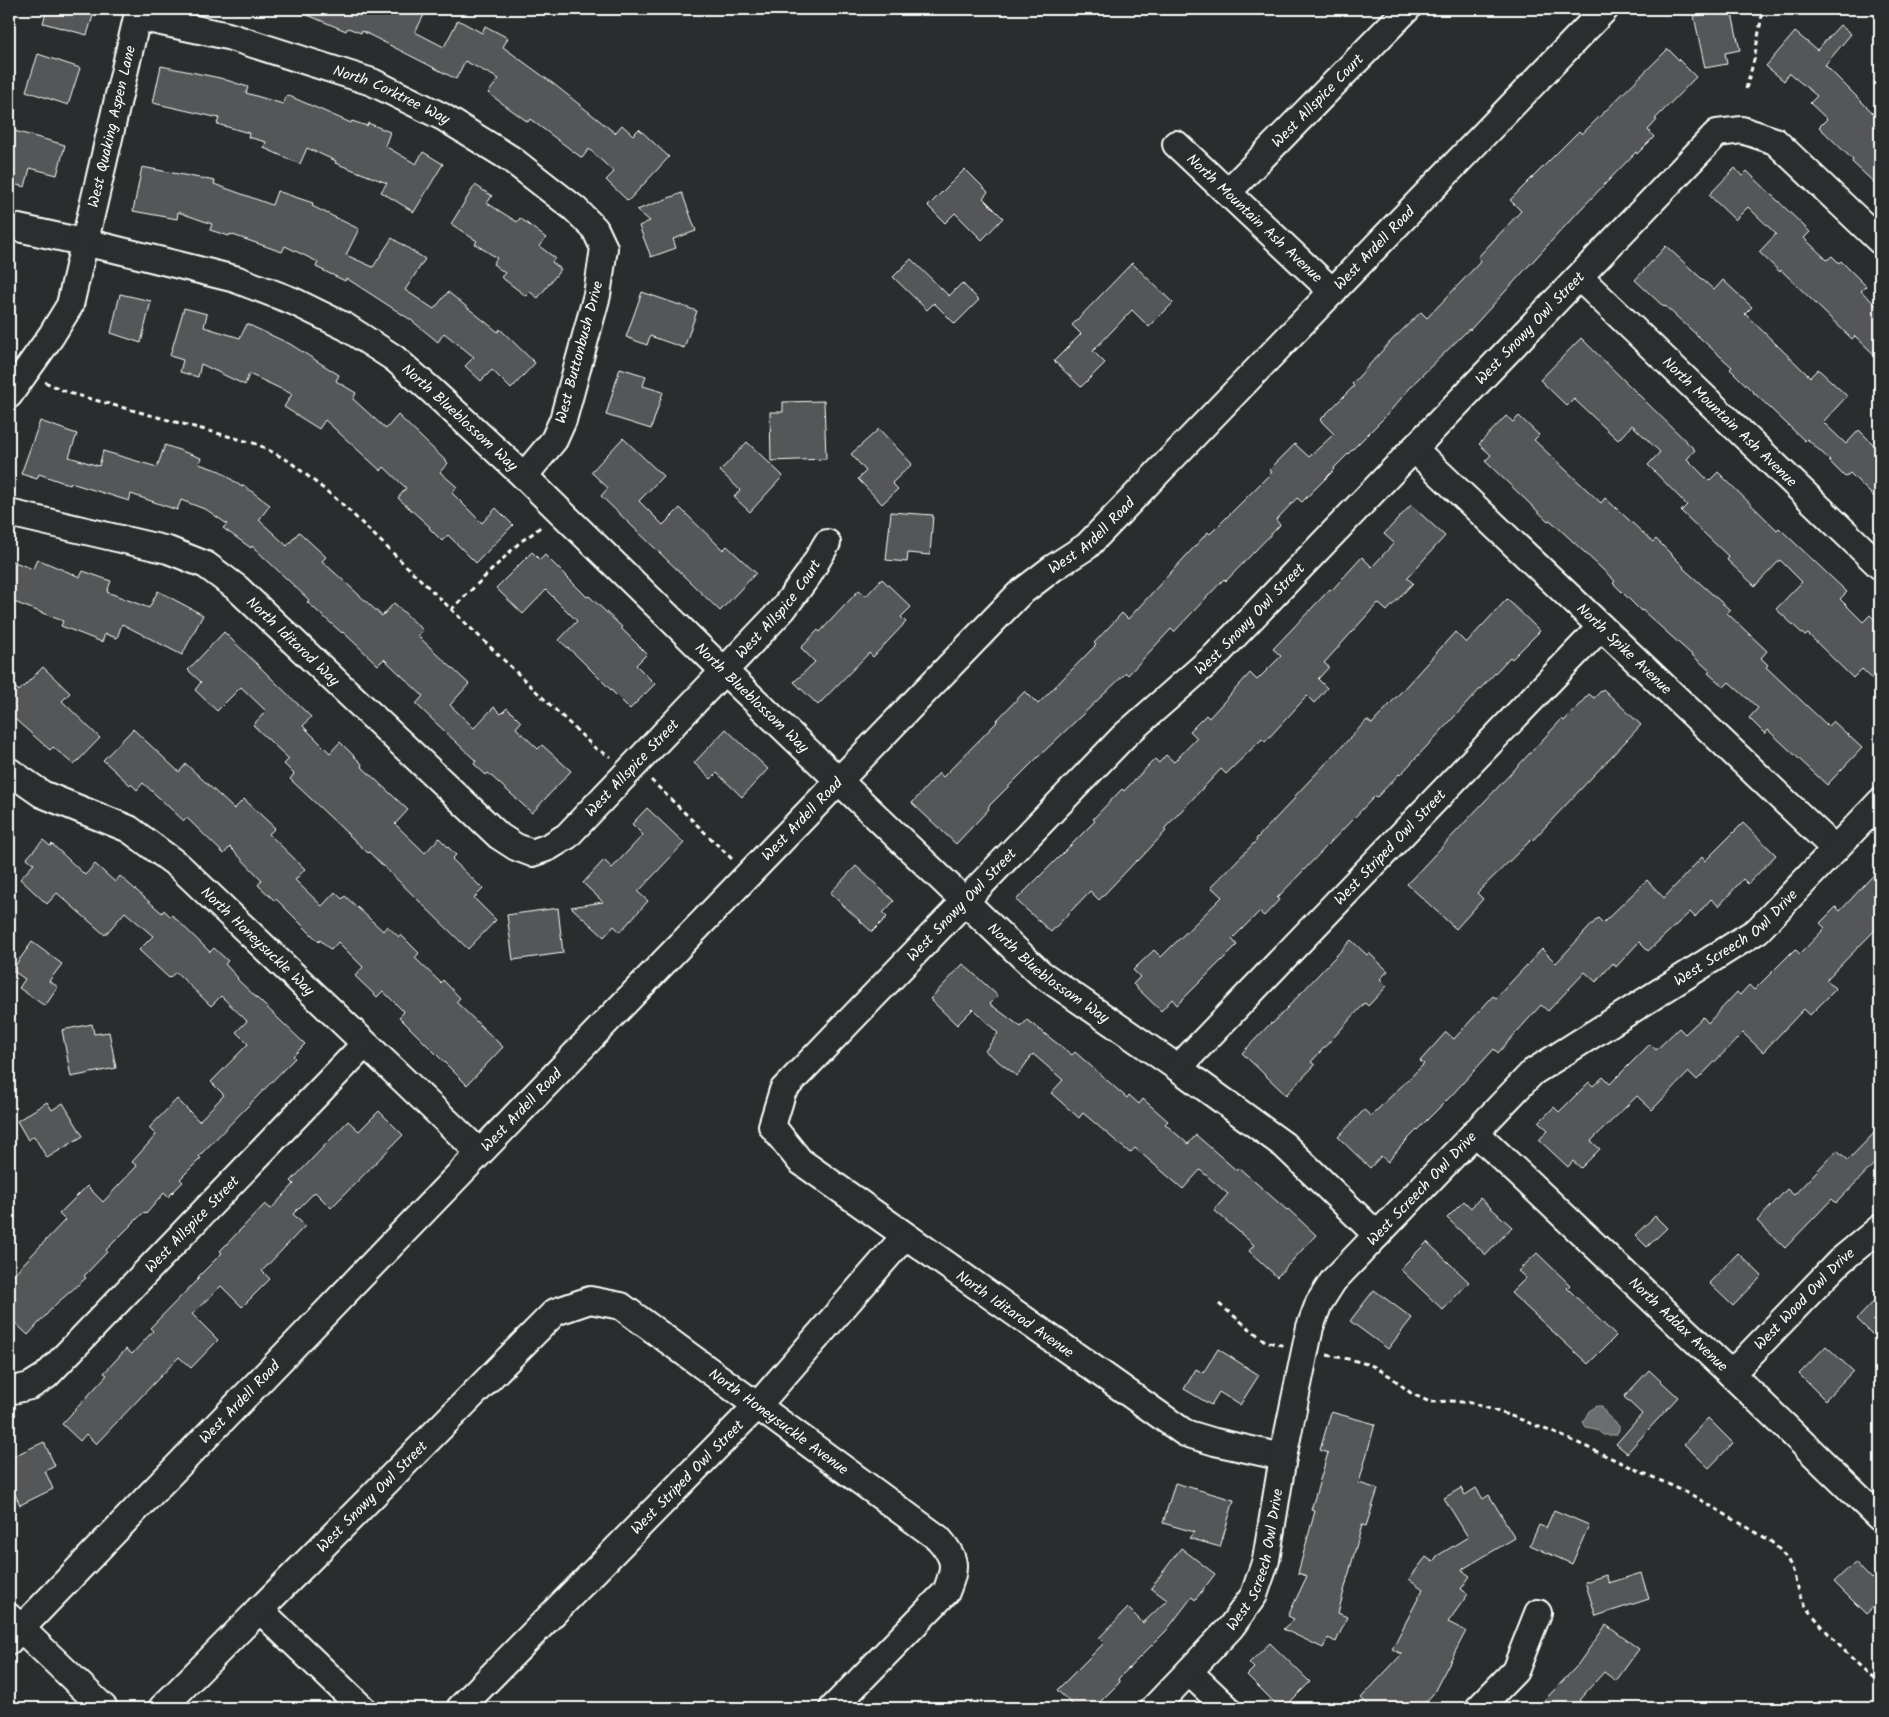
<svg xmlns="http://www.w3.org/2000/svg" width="1889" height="1717" viewBox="0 0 1889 1717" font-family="Kalam,sans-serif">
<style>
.water{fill:#6a6c6d;stroke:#a6a7a7}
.building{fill:#555758;stroke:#fff}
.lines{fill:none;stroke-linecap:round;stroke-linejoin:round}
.minor-casing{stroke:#fff;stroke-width:30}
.path{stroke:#fff;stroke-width:3;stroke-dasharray:5 4;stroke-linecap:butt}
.minor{stroke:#2a2d2e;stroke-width:26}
.labels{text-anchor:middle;stroke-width:4.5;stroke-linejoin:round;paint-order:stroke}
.street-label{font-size:15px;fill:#fff;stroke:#2a2d2e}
</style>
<rect width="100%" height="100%" fill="#2a2d2e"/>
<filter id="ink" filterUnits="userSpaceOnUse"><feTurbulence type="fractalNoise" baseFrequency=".02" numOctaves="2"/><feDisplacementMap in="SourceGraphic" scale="10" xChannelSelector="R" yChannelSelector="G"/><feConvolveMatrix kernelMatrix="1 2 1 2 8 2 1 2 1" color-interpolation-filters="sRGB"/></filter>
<g filter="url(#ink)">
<!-- water -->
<polygon class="water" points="1597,1406 1602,1406 1606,1414 1619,1426 1619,1430 1616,1435 1603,1435 1596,1429 1586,1427 1583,1422 1589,1411"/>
<!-- building -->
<g class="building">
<polygon points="47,9 95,9 87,35 43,23"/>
<polygon points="293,9 411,9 424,15 415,32 444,47 458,20 482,33 485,26 508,38 503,47 555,85 615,133 622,125 633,135 639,129 669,157 628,201 606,180 614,172 589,149 582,158 530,119 528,122 488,93 499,79 465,61 456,79 362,31 361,33 348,28 346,31"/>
<polygon points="1731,9 1740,50 1725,53 1727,64 1705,68 1694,16"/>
<polygon points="1840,25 1851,34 1825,65 1880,120 1880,188 1852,162 1853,160 1819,127 1827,119 1810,103 1817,96 1789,73 1784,81 1766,66 1795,32 1817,50"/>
<polygon points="1668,49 1696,77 1655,119 1657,120 1648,130 1654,137 1637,154 1636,152 1578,212 1470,330 1469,329 1416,381 1385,417 1334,468 1335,469 1302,502 1297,498 1276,520 1280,525 1226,581 1224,579 1174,632 1171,629 1128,675 1126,673 1035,760 988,807 989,809 956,844 912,803 939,773 943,777 997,722 996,721 1025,691 1038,704 1096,645 1094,643 1122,613 1128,619 1208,532 1210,534 1272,472 1269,470 1295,444 1309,457 1334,434 1320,420 1354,386 1352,384 1391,341 1421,312 1427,318 1481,261 1478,257 1521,211 1510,200 1579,131 1582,134"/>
<polygon points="38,54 80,68 68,105 26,91"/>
<polygon points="161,66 220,78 248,87 246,93 283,104 287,95 351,123 352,121 367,126 368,123 390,132 385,146 416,164 423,152 443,164 414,212 381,192 387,183 335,163 336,161 307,148 300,164 264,148 266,142 248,137 249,133 217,124 219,118 153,103"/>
<polygon points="11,130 65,145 57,175 30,168 25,187 9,183 9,139"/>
<polygon points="142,167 215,181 214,184 272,205 277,191 313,203 312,206 359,229 346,255 373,267 392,238 425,259 405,290 434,309 448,292 498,332 500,329 535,363 511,389 492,370 481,381 465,366 474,357 444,333 438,342 411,320 346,278 345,281 316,267 318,262 285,246 282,252 230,234 229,236 210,230 212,224 178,212 177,219 133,211"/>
<polygon points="1735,168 1742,176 1747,171 1810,232 1804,238 1827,260 1832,256 1839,263 1841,261 1866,286 1861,291 1880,309 1880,360 1855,336 1852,339 1781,270 1780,272 1759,252 1776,234 1748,207 1735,220 1709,195"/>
<polygon points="965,169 988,192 983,198 1003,218 982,240 955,213 945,223 928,206"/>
<polygon points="475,185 492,196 487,203 517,222 520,218 546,238 539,246 555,258 552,262 561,269 538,298 530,292 526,296 501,277 505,273 493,264 497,258 475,244 477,241 451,224"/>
<polygon points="682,193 696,231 673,239 676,248 651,257 639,226 650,221 637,210"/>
<polygon points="1666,246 1714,290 1723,280 1752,307 1745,314 1810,377 1818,369 1847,396 1823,422 1846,444 1859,430 1880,451 1880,503 1850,473 1845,477 1829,461 1830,460 1807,439 1805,441 1753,392 1730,369 1732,367 1665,306 1664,307 1635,280"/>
<polygon points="911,259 949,296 962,283 979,300 955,324 934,303 927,310 893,277"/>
<polygon points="1132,263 1173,303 1149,327 1132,310 1093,351 1105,363 1081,387 1054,361 1081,334 1072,325"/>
<polygon points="642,292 697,311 684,348 650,336 647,345 626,337"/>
<polygon points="120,294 151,301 141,343 111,333"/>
<polygon points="184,308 207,314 204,327 240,338 247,324 290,344 339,375 336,381 356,393 353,399 386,429 398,415 448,463 440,472 457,487 452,493 482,523 496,508 513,525 476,563 448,535 442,541 429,528 430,527 398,498 406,488 384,467 381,471 325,420 319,429 284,407 292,394 249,374 245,385 201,364 198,377 180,372 183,360 170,356"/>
<polygon points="1581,338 1695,450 1687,459 1709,481 1718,472 1777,530 1779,528 1847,592 1840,599 1863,622 1870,615 1880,625 1880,686 1862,669 1853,678 1808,634 1805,636 1776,609 1802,582 1780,560 1755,586 1727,560 1729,557 1681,511 1687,505 1648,465 1660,452 1632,425 1618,440 1574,399 1567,406 1540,380"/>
<polygon points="620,368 646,376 643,386 663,392 651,429 606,415"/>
<polygon points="824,401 826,459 771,461 770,412 783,412 783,402"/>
<polygon points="1506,416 1513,422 1519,416 1539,435 1534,440 1601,503 1605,498 1653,542 1656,539 1684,567 1683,568 1730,610 1727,613 1767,651 1761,658 1768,665 1766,667 1828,726 1833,721 1862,748 1827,785 1768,730 1765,734 1749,718 1758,708 1729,682 1724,687 1708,673 1710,671 1642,610 1641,611 1613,583 1615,581 1550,520 1548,521 1485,461 1491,455 1479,444"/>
<polygon points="40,421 77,434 69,457 99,466 103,451 157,467 165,445 201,458 199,464 220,471 242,487 243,485 270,505 259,520 287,546 299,532 326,557 322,561 382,616 394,603 423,630 418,636 469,684 450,705 474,728 494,707 501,714 507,708 521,722 516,728 538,749 542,745 571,771 532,813 488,773 486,775 474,764 476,761 416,704 423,696 384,659 378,665 343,632 342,633 307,602 309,600 252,546 251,548 223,528 227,524 207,510 181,500 177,510 131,494 129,501 71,483 70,485 39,474 37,479 21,474"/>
<polygon points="879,429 912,464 892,483 898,489 882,504 858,479 866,471 851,454"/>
<polygon points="623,438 663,476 639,501 663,525 680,508 723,550 727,546 756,573 720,611 601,496 608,488 591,472"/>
<polygon points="747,442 783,476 750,512 734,497 740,490 720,471"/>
<polygon points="1411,505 1445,536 1407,578 1413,583 1387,611 1378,603 1324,663 1329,667 1318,679 1327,688 1314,703 1307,696 1265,742 1262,739 1226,774 1221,769 1164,829 1166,831 1138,861 1137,860 1099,900 1090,891 1051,932 1016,900 1095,821 1093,819 1122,789 1124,791 1155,759 1159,763 1166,755 1174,762 1197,738 1190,731 1206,715 1209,718 1250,673 1257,680 1281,656 1273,649 1330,589 1332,590 1362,557 1372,567 1394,543 1384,534"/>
<polygon points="891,512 933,515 930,555 908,553 907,562 886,560"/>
<polygon points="532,552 540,560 545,555 587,597 589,596 622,627 621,628 647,654 636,665 655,684 630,709 577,656 559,640 577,621 546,590 523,614 496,588"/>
<polygon points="37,559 80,577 83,571 111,581 107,592 149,608 158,591 203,615 182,655 122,624 117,638 105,634 102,642 61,626 63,621 9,600 9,560 33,569"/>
<polygon points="882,579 911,607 901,617 906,622 873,657 869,653 818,705 794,682 815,662 801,648 818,630 820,632 859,590 866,596"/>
<polygon points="1507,599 1540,631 1512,659 1510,657 1400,775 1399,774 1377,797 1375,796 1277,898 1279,900 1264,916 1259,912 1232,939 1237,945 1177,1005 1172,999 1161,1011 1133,984 1140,977 1133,970 1154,950 1161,957 1222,897 1211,887 1257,840 1256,839 1295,798 1294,797 1367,720 1372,724 1455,632 1466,643"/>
<polygon points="224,632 311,717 303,726 330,753 340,742 362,764 361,766 408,810 395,824 425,853 439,838 456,855 452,859 483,889 474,898 496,920 468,949 369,852 368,853 290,779 294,774 284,764 289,759 253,725 266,711 241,687 217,711 195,690 201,682 188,670"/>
<polygon points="43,667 70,693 62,701 100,738 74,765 53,747 50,750 9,714 9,681 19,691"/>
<polygon points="1603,689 1641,725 1532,841 1531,840 1477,893 1483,899 1456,929 1407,884 1562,719 1564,721 1589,694 1594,698"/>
<polygon points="133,729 179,772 186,764 234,809 244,799 275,828 269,834 305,869 295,880 322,906 335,892 342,899 345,896 383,931 387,926 399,937 401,935 419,953 415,958 441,983 443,980 460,998 456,1002 503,1047 467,1085 399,1017 404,1012 383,991 377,997 355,976 363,967 338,942 331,950 320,940 319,942 276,899 275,901 258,885 262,880 230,847 224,854 187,818 184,821 143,783 137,790 131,784 130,785 103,760"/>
<polygon points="726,729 768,769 742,797 717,773 711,779 694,763"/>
<polygon points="647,808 684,843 638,892 648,901 620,932 614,926 604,937 571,907 603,902 583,883 604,860 612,868 643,835 632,824"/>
<polygon points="1743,823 1776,855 1748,884 1743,879 1719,906 1711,899 1695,917 1690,912 1648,951 1639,942 1616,967 1613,963 1596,982 1585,972 1548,1011 1541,1005 1498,1053 1494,1049 1450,1097 1402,1145 1388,1162 1381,1156 1370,1168 1338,1137 1364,1110 1371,1116 1424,1064 1420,1061 1446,1032 1454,1039 1493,996 1496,998 1542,949 1556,963 1598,918 1603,923 1647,880 1664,898 1702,857 1705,861"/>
<polygon points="43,840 50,846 52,844 85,875 95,864 115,882 120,876 162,913 164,910 171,917 172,915 210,952 214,948 228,961 225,964 238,978 237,979 305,1044 293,1056 295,1058 199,1156 201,1158 180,1179 183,1182 168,1197 164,1193 146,1214 144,1212 106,1250 107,1252 84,1276 86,1278 56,1304 28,1335 9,1317 9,1279 65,1220 59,1214 87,1186 103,1202 137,1166 132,1162 156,1135 149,1128 177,1099 199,1121 224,1095 211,1082 248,1044 236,1032 247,1021 221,996 211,1006 176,972 169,978 139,950 153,936 125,912 105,935 57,893 47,904 20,879 34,864 27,858"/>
<polygon points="856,866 894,901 883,913 887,917 872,932 830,893"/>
<polygon points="1880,868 1880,925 1826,980 1836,989 1810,1015 1804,1009 1763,1052 1743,1033 1697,1080 1689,1072 1652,1110 1637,1096 1591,1141 1600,1149 1581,1168 1573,1161 1568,1167 1539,1140 1548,1130 1539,1122 1554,1107 1559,1112 1589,1082 1593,1086 1603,1077 1610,1084 1650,1044 1656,1050 1679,1028 1685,1034 1703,1017 1708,1023 1737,992 1740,995 1749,985 1754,990 1795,949 1800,954 1825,928 1820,923 1836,907 1840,911"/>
<polygon points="558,908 563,953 513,960 507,915"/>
<polygon points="1351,940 1367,955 1369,953 1388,971 1380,979 1387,986 1368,1006 1365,1003 1311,1062 1315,1065 1286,1095 1242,1053 1271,1023 1272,1024"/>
<polygon points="32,942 62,964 49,981 58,987 45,1006 19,988 25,979 12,970"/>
<polygon points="963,964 998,996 990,1004 1021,1027 1027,1020 1072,1055 1075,1052 1127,1098 1129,1095 1139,1104 1143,1099 1168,1121 1165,1124 1188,1144 1196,1135 1236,1170 1239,1168 1287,1210 1288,1209 1316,1235 1277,1277 1249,1251 1254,1245 1214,1210 1228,1194 1200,1170 1183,1189 1135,1148 1130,1153 1083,1113 1079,1118 1051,1093 1063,1080 1033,1054 1017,1076 985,1051 998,1033 973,1009 957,1025 930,999"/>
<polygon points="92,1024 94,1034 109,1032 116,1068 71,1077 62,1030"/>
<polygon points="47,1102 52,1110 63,1103 83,1136 47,1158 34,1136 28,1140 17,1121"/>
<polygon points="379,1111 403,1135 331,1208 315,1192 293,1214 305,1226 262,1271 270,1279 242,1307 221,1286 192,1314 218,1340 191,1368 179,1357 96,1444 86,1434 80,1441 62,1424 107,1375 104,1373 126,1349 132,1354 153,1331 150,1328 199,1278 198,1277 222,1253 220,1251 265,1204 271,1209 294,1184 291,1181 348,1121 359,1131"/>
<polygon points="1880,1127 1880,1158 1836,1203 1832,1199 1785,1248 1757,1221 1787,1189 1794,1195 1837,1150 1848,1160"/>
<polygon points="1480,1198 1512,1227 1486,1255 1447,1218 1464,1201 1471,1208"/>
<polygon points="1655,1216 1667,1228 1647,1247 1635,1235"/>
<polygon points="1427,1242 1469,1282 1443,1310 1400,1269"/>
<polygon points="1537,1253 1570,1285 1567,1288 1616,1336 1588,1364 1511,1293 1526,1278 1518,1271"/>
<polygon points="1738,1253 1762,1276 1733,1306 1709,1283"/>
<polygon points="1374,1290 1412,1318 1388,1349 1350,1321"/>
<polygon points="1880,1295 1880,1342 1857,1319"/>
<polygon points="1826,1346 1853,1371 1825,1400 1799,1374"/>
<polygon points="1218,1349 1259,1375 1240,1405 1219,1392 1211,1405 1184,1389 1196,1369 1203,1373"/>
<polygon points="1649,1370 1678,1397 1627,1453 1616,1444 1642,1414 1624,1397"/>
<polygon points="1331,1412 1375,1424 1359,1483 1378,1489 1366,1526 1362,1525 1338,1613 1347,1617 1336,1642 1328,1638 1323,1648 1283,1629 1294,1619 1288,1616 1307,1576 1298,1573 1315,1511 1311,1510 1328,1453 1320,1450"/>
<polygon points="1708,1418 1733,1443 1709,1468 1684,1444"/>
<polygon points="44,1442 55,1466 45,1471 53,1489 20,1505 9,1481 9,1458"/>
<polygon points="1175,1483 1234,1500 1220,1547 1189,1538 1194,1532 1163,1523"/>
<polygon points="1461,1488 1465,1495 1476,1488 1483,1499 1489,1495 1515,1538 1461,1570 1470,1576 1461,1589 1468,1594 1448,1622 1466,1631 1433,1694 1420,1708 1372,1708 1361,1698 1402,1654 1392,1649 1423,1589 1409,1579 1426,1557 1433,1562 1437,1556 1468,1537 1444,1498"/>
<polygon points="1554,1510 1589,1525 1572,1564 1530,1545 1539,1525 1546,1528"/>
<polygon points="1181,1548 1215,1574 1195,1600 1192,1597 1166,1631 1118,1679 1120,1682 1094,1708 1076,1708 1057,1690 1104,1643 1099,1638 1128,1608 1143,1623 1167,1600 1151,1588"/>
<polygon points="1855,1562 1871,1579 1880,1569 1880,1601 1866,1614 1834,1582"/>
<polygon points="1641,1573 1649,1599 1596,1616 1585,1582 1606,1575 1609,1583"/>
<polygon points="1606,1625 1639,1649 1616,1681 1604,1672 1579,1700 1588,1708 1537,1708 1576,1667"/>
<polygon points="1270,1643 1310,1682 1284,1708 1280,1708 1247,1675 1254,1668 1249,1663"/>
</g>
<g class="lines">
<defs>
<g id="minor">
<path id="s1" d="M138,17L228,36L372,82L443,117L511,159L575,209L595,229L604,248L597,295L563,420L554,440L524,476"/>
<path id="s2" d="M1176,144L1333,292"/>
<path id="s3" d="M1228,192L1407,9"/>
<path id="s4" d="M9,226L110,248L235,279L293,301L346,327L394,358L432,391L524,476L724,671L1040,973L1178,1068L1284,1145L1377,1235"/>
<path id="s5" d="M1579,277L1880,566"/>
<path id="s6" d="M9,395L51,336L70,305L139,9"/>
<path id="s7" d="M1414,449L1835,849"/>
<path id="s8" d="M9,513L168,550L206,565L237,588L499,836L516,847L532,853L549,847L567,836L783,609L809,574L827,543"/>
<path id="s9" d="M9,771L42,794L129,829L179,866L479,1152"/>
<path id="s10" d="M1178,1068L1601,627"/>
<path id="s11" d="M1475,1132L1731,1374L1880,1518"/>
<path id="s12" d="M1731,1374L1840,1261L1880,1228"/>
<path id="s13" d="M9,1391L30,1386L46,1376L365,1044"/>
<path id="s14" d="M1283,1457L1215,1442L1185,1433L800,1161L772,1126L783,1090L1124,736L1216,655L1717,133L1742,130L1775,141L1880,241"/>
<polyline points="259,1609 362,1708"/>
<polyline points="9,1617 104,1708"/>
<path id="s15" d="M9,1641L1019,594L1053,568L1087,546C1261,368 1431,187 1605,9"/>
<polyline points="1189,1672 1227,1708"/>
<path id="s16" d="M162,1708L555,1312L590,1300L621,1306L938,1538C957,1559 956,1567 946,1592L833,1708"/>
<path id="s17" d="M460,1708L758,1405L905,1236"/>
<path id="s18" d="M1154,1708L1231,1627L1254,1595L1266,1560L1283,1457L1310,1327L1319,1303L1333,1281L1533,1072L1758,930L1880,802"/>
<polyline points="1479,1708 1515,1671 1538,1613"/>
</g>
</defs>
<!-- minor casing -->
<use href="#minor" class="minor-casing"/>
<!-- path -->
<g class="path">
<polyline points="1746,89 1754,60 1763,9"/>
<polyline points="45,382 69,393 257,444 289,461 340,502 595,748 611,757"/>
<polyline points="451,610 520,542 535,532 542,525"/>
<polyline points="651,780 732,859"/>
<polyline points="1219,1304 1265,1341 1285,1346"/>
<path d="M1327,1355L1353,1360L1373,1366L1390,1376L1412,1394L1430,1402L1451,1401L1472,1403L1517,1418L1567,1438L1692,1495L1769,1540C1780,1549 1790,1560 1794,1574C1796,1583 1797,1592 1802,1600C1816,1622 1859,1669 1880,1682"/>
</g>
<!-- minor -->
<use href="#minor" class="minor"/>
</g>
</g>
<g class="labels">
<!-- street labels -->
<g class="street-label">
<text dy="5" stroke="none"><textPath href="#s1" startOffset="266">North Corktree Way</textPath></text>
<text dy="5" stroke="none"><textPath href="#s3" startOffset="128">West Allspice Court</textPath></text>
<text dy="5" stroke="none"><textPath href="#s6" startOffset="292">West Quaking Aspen Lane</textPath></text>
<text dy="5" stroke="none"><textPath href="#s2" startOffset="108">North Mountain Ash Avenue</textPath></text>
<text dy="5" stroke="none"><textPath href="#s15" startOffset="1952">West Ardell Road</textPath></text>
<text dy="5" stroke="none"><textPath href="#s14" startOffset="1722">West Snowy Owl Street</textPath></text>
<text transform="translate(579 352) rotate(-75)" y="5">West Buttonbush Drive</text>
<text dy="5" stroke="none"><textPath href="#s4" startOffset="499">North Blueblossom Way</textPath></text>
<text dy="5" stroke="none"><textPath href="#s5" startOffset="209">North Mountain Ash Avenue</textPath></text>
<text dy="5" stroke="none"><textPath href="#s15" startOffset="1548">West Ardell Road</textPath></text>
<text dy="5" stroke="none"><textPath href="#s8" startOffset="990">West Allspice Court</textPath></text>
<text dy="5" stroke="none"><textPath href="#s14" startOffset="1318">West Snowy Owl Street</textPath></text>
<text dy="5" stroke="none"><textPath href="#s8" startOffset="320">North Iditarod Way</textPath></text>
<text dy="5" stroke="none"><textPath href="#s7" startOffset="290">North Spike Avenue</textPath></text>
<text dy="5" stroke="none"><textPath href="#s4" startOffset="904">North Blueblossom Way</textPath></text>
<text dy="5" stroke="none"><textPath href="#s8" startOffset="774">West Allspice Street</textPath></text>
<text dy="5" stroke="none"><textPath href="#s15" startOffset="1142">West Ardell Road</textPath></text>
<text dy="5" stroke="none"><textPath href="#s10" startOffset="306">West Striped Owl Street</textPath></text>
<text dy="5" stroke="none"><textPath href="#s14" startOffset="912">West Snowy Owl Street</textPath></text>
<text dy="5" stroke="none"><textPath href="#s18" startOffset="1010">West Screech Owl Drive</textPath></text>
<text dy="5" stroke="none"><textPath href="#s9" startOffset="305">North Honeysuckle Way</textPath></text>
<text dy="5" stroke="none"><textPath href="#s4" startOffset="1309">North Blueblossom Way</textPath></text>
<text dy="5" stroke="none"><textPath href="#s15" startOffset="738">West Ardell Road</textPath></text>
<text dy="5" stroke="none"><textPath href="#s18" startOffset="605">West Screech Owl Drive</textPath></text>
<text dy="5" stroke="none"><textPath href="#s13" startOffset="251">West Allspice Street</textPath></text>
<text dy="5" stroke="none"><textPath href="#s12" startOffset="105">West Wood Owl Drive</textPath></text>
<text transform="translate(1015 1314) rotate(35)" y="5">North Iditarod Avenue</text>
<text dy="5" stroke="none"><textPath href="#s11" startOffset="280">North Addax Avenue</textPath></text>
<text dy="5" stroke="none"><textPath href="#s15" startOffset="332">West Ardell Road</textPath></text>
<text dy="5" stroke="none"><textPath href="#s16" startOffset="822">North Honeysuckle Avenue</textPath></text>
<text dy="5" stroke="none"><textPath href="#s17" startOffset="324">West Striped Owl Street</textPath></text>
<text dy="5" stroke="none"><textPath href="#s16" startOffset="298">West Snowy Owl Street</textPath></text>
<text dy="5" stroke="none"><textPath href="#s18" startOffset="185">West Screech Owl Drive</textPath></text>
</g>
</g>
<!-- margin -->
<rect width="1889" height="1717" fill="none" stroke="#2a2d2e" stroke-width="30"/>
<rect x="15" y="15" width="1859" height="1687" fill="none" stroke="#fff" stroke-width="2" filter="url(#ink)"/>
</svg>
